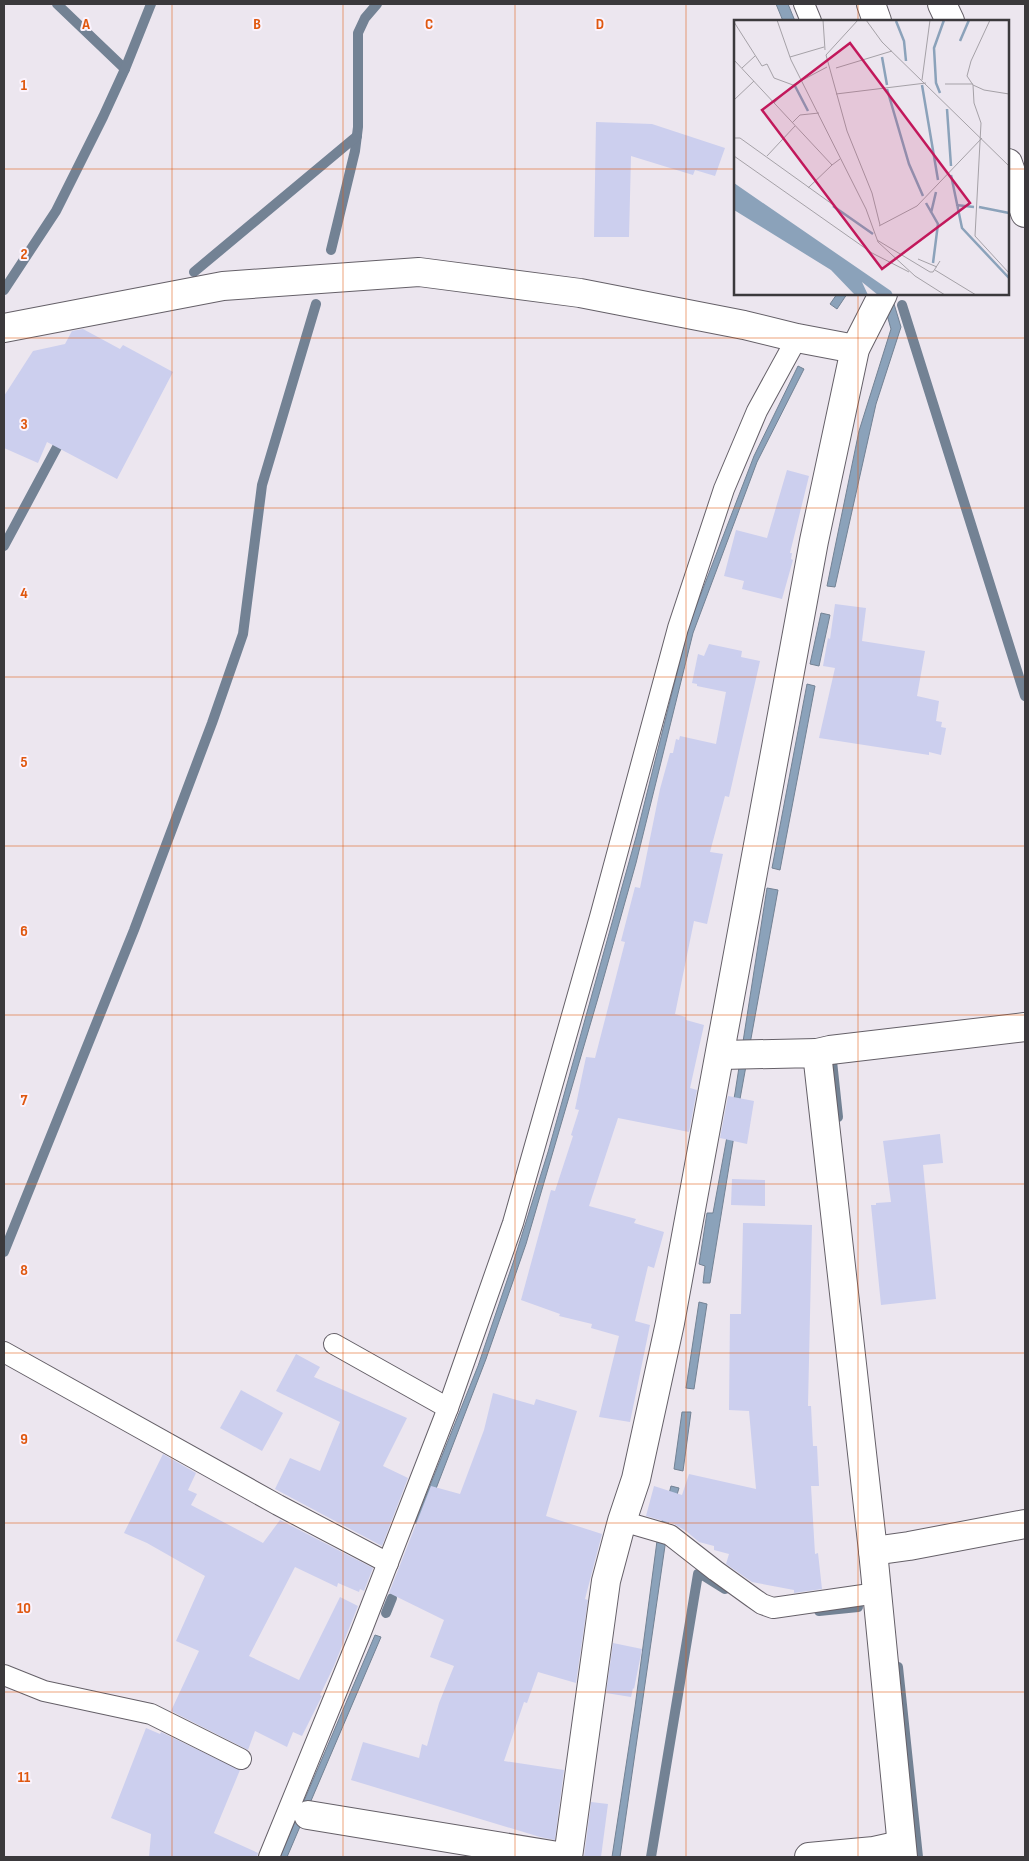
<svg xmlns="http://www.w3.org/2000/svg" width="1029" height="1861" viewBox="0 0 1029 1861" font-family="'Sofia Sans Condensed',sans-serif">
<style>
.water{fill:#8ba2ba;stroke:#738294}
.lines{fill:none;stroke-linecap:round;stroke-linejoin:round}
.stream{stroke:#738294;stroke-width:10}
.building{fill:#cccfee}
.lane-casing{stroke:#656068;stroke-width:22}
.street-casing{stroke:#656068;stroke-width:30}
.lane{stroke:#fff;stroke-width:20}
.street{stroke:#fff;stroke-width:28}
.grid{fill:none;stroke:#df570e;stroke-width:1;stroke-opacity:0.55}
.inset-river{fill:none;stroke:#8ba2ba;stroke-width:2.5}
.inset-road{fill:none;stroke:#a5a1a7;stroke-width:1}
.view{fill:#c2185b;fill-opacity:0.15;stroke:#c2185b;stroke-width:2.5}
.inset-edge{fill:none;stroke:#3b393c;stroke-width:2.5}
.grid-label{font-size:16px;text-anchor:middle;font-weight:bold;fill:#df570e;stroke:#faf3fd;stroke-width:4;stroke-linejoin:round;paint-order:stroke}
</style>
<rect width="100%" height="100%" fill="#ece6ef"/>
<!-- water -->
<g class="water">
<polygon points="776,4 788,4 795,21 783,21"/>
<polygon points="837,294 847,294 837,309 830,304"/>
<polygon points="881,294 891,294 901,327 876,404 835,587 827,586 859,431 891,329"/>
<polygon points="798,366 804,369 757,462 693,633 636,863 598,998 526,1244 486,1359 422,1525 415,1523 478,1366 514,1260 548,1152 636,837 689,625 754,456"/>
<polygon points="821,613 830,615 819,666 810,664"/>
<polygon points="807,684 815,686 780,870 772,868"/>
<polygon points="767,888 778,890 740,1099 710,1283 703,1283 705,1266 699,1264 707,1213 713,1213 735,1093"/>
<polygon points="699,1302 707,1304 694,1389 686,1388"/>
<polygon points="682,1412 691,1412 683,1471 674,1469"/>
<polygon points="671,1486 679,1488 668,1525 620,1857 612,1857 635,1707 657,1541"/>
<polygon points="375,1635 381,1637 287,1857 280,1857"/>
</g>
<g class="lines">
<!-- stream -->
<g class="stream">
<polyline points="57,4 125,69"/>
<polyline points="331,250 355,151 358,127 358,33 365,18 377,4"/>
<polyline points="194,272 357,136"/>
<polyline points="4,290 56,211 103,117 125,69 151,4"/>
<polyline points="902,305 1025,696"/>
<polyline points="4,546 63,436"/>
<polyline points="832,1061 838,1117"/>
<polyline points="4,1252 134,930 212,723 243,634 262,485 316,304"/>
<polyline points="819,1611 858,1607"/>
<polyline points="386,1613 392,1598"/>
<polyline points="898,1667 918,1857"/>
<polyline points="651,1857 698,1574 701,1574 725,1589"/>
</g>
</g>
<!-- building -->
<g class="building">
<polygon points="596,122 652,124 725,148 715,176 695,170 693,175 631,156 629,237 594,237"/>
<polygon points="83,329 120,349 123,345 173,372 117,479 47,442 38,463 4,448 4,396 33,351 65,344 72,331"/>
<polygon points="787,470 809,476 790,553 792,553 791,559 793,560 782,599 742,589 744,581 724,576 736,530 767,538"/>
<polygon points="835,604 866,608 862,641 925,651 917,696 939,701 936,721 942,722 941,727 946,728 941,755 929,752 929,755 819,738 835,668 823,666 828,638 830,639"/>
<polygon points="709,644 742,651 741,657 760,661 729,797 725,796 710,852 723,854 707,924 694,921 675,1014 686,1017 686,1020 704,1025 690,1088 697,1090 689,1132 618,1118 589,1206 636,1219 634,1223 664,1232 654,1268 648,1266 635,1321 650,1325 630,1422 599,1417 619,1336 591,1328 592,1324 559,1316 560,1314 521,1300 551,1190 555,1191 573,1136 571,1135 579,1110 575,1109 586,1057 595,1058 625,942 621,941 635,887 640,888 660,789 670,753 673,753 676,739 679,740 680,736 716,744 726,692 697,686 697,684 692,683 698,654 704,656"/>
<polygon points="728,1096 754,1101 747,1144 720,1138"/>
<polygon points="940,1134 943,1163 923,1165 936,1299 881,1305 871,1205 876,1205 876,1203 891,1202 883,1141"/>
<polygon points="732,1179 765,1180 765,1206 731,1205"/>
<polygon points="743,1223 812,1225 808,1406 811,1406 813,1446 817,1446 819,1486 811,1486 815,1554 818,1553 822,1589 794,1593 794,1590 752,1582 726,1564 729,1554 714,1550 714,1546 699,1542 686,1531 674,1524 646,1516 654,1486 682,1495 689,1474 756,1489 749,1411 729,1410 730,1314 741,1314"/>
<polygon points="296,1354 320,1367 314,1377 407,1418 383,1466 408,1478 382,1546 275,1489 290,1458 320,1471 340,1422 276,1391"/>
<polygon points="241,1390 283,1413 262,1451 220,1428"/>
<polygon points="493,1393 534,1405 536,1399 577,1411 546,1516 602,1534 585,1599 588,1600 576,1683 538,1672 527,1703 524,1702 504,1761 564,1770 555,1840 540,1837 351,1780 363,1742 419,1758 422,1744 427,1746 439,1703 454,1666 430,1657 444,1620 389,1593 431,1486 460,1494 484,1430"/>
<polygon points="163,1454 196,1473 188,1490 197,1494 191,1505 263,1543 280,1520 373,1568 364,1591 360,1589 359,1592 338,1583 337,1587 295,1567 249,1656 299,1680 340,1597 358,1606 334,1666 320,1695 322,1696 302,1736 293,1732 287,1747 255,1731 248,1750 171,1711 199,1651 176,1641 205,1576 147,1543 124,1533"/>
<polygon points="613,1643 642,1649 634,1689 633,1688 631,1697 606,1693"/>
<polygon points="146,1728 160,1734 161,1732 240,1770 214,1833 258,1853 257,1857 149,1857 151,1834 111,1818"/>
<polygon points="591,1802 608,1804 601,1857 584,1857"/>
</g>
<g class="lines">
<defs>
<g id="lane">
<polyline points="804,4 811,21"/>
<polyline points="334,1344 448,1408"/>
<polyline points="4,1352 278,1505 388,1563"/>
<polyline points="622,1521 670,1535 716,1571 752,1597 762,1604 773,1608 877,1593"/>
<polyline points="4,1675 44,1691 151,1714 241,1759"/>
<polyline points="269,1857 361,1632 448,1408 513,1223 600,917 678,628 724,489 757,411 797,338"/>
</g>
<g id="street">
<polyline points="871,4 877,21"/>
<polyline points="942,4 950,21"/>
<polyline points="1008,163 1025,213"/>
<polyline points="4,328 223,286 419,272 580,293 744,325 797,338 855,349"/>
<polyline points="817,1053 830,1050 1025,1027"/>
<polyline points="721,1055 817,1053 873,1551 903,1857"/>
<polyline points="873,1551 909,1546 1025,1524"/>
<polyline points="308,1815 564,1857"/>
<polyline points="568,1857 606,1581 622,1521 636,1479 670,1323 814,541 855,349 883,294"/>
<polyline points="809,1857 874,1851 901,1845"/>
</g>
</defs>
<!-- lane casing -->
<use href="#lane" class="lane-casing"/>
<!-- street casing -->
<use href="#street" class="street-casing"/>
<!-- lane -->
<use href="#lane" class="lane"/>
<!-- street -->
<use href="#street" class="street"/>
</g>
<!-- grid -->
<path class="grid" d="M172,4V1857M343,4V1857M515,4V1857M686,4V1857M858,4V21M4,169H735M1008,169H1025M858,294V1857M4,338H1025M4,508H1025M4,677H1025M4,846H1025M4,1015H1025M4,1184H1025M4,1353H1025M4,1523H1025M4,1692H1025"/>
<!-- overview -->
<g transform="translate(734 20)">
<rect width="275" height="275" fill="#ece6ef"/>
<path d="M0,163L157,271L159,275H144L128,262L134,275H121L97,250L0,190Z" fill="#8ba2ba"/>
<path class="inset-river" d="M162,1L170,21L172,41M226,21L235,0M148,37L153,65M188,65L204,160M61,66L74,91M153,69L175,144L189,176M206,73L202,63L200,28L210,0M213,89L217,146M217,155L228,208L275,258M192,183L204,204L199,243M222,185L240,187M99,186L139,214M245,187L275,193M197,193L202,172"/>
<path class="inset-road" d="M43,0L57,40L132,189L144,222L181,256L211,275M89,0L91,30M124,0L92,35L113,111L138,173L146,205M132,0L148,22L275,146M256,0L237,41L233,56L239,65L240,83L247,103L241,216L275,253M0,2L28,46L33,44L40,58L59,65M56,37L90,27M0,40L98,145L106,139M8,48L21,36M102,48L158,31M188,60L196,0M211,64H239M239,65L250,70L275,74M102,74L192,63M0,80L20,61M40,83L59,65L93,47M58,103L66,95L85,93M0,118H6L98,184M0,136L138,233L175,252M33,136L61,106M74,168L98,145M145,206L183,186L248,118M143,220L196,252H199L206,241M184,239L203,247M201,250L242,275"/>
<path class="view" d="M116,23L236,183L148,249L28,90Z"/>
<rect width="275" height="275" class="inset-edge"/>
</g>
<g class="grid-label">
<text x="86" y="29">A</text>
<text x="257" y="29">B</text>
<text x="429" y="29">C</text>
<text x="600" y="29">D</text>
<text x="24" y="90">1</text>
<text x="24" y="259">2</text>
<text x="24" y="429">3</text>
<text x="24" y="598">4</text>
<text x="24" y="767">5</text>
<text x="24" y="936">6</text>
<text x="24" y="1105">7</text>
<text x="24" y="1275">8</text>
<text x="24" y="1444">9</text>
<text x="24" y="1613">10</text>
<text x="24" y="1782">11</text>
</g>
<!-- border -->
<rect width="1029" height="1861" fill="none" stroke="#3b393c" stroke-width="10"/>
</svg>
